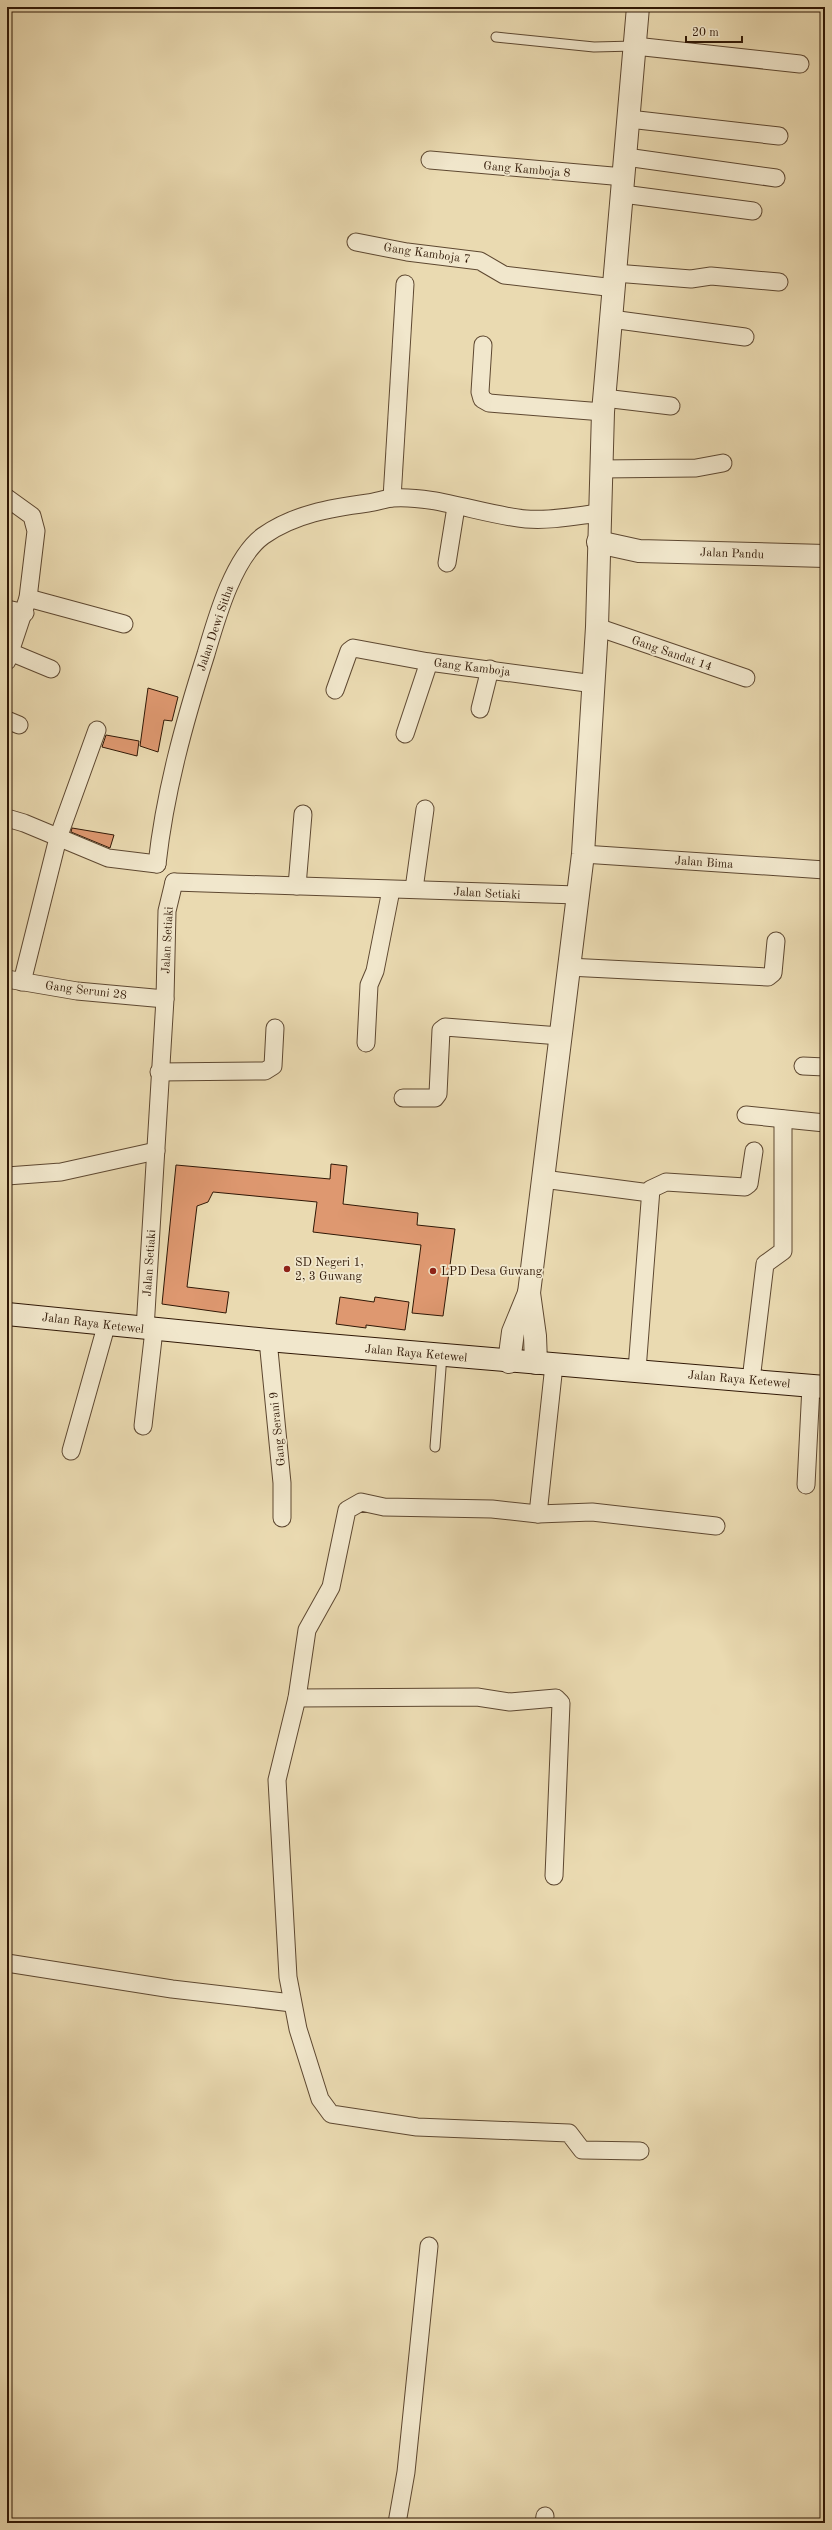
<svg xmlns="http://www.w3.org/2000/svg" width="832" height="2530" viewBox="0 0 832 2530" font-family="'Old Standard TT',serif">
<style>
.building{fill:#de9870;stroke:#301806}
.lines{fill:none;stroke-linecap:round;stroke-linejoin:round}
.service-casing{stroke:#5e4831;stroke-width:11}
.minor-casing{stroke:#5e4831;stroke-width:19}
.tertiary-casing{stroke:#5e4831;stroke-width:24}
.secondary-casing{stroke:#301806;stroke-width:24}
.service{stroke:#f1e7cc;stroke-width:9}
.minor{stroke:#f1e7cc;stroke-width:17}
.tertiary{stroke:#f1e7cc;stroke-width:22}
.secondary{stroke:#f1e7cc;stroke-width:22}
.poi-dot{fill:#8f2418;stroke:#f1e7cc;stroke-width:1.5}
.labels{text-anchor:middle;stroke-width:3.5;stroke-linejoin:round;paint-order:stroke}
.street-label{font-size:12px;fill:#301806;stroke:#f1e7cc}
.poi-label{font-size:12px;fill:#301806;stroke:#f1e7cc;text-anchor:start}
</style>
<rect width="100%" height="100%" fill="#eadab1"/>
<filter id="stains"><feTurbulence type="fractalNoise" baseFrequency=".005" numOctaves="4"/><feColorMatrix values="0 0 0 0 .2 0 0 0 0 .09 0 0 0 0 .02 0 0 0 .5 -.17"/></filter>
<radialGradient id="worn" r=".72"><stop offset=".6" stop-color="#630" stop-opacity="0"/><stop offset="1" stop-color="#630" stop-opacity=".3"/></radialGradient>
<!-- building -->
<g class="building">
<polygon points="148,688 178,697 172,721 164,720 158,752 140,746"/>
<polygon points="106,735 139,741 137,756 102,747"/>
<polygon points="72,828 114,835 110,848 71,832"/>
<polygon points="331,1164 347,1166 343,1204 418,1213 417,1225 455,1229 443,1316 412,1313 421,1245 313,1232 317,1202 213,1192 208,1202 197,1206 187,1287 229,1292 226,1313 162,1304 176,1165 330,1179"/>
<polygon points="340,1297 374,1302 375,1297 409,1302 405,1330 366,1325 366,1328 336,1324"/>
</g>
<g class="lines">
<defs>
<g id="service">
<polyline points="496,37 594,47 635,46"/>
<polyline points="435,1447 442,1355"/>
</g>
<g id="minor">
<polyline points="635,46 800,64"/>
<polyline points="629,119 779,136"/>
<polyline points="626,157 776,178"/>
<polyline points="430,160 624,177"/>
<polyline points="623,194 753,211"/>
<polyline points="356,242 407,252 480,261 504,275 615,288"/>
<polyline points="615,273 691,279 711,276 779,282"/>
<polyline points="611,319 745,337"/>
<polyline points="483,345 480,392 482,399 489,403 603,412"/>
<polyline points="604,398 671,406"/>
<polyline points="600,469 696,468 723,463"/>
<polyline points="7,498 32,516 36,531 28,598 7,661"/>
<polyline points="392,498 405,284"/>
<polyline points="447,563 456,507"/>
<polyline points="28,598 124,624"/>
<polyline points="7,609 25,613"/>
<polyline points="597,627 746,678"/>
<polyline points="10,652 51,669"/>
<polyline points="335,690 349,651 353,648 429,662 594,684"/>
<polyline points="480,709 490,669"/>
<polyline points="7,720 19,725"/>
<polyline points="405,734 429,662"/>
<polyline points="7,818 24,823 108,858 157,864"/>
<polyline points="583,854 825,870"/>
<path d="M157,864C165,792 184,723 206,654C216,620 233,558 263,536C294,514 331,508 368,503C376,502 384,499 392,498C435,495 483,515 526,519C550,521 575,516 599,513"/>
<polyline points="174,882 577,895"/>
<polyline points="297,886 303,814"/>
<polyline points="414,889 425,809"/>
<polyline points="568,967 768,977 773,973 776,941"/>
<polyline points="7,979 77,991 165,999"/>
<polyline points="22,982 58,838 97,730"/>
<polyline points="366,1043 369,985 375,971 391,890"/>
<polyline points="803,1066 825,1067"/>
<polyline points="159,1072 265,1071 273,1066 275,1028"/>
<polyline points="403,1098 435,1098 438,1094 441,1030 445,1027 560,1036"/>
<polyline points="746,1115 825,1123"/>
<polyline points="7,1176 61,1172 156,1151"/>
<polyline points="543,1179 650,1193"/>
<polyline points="145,1329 165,999 167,911 174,882"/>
<polyline points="268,1340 282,1483 282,1518"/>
<polyline points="637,1370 651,1189 666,1182 745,1187 749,1184 754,1151"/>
<polyline points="751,1380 765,1264 783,1251 783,1119"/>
<polyline points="143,1426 154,1330"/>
<polyline points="71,1451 107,1323"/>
<polyline points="806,1485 811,1386"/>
<polyline points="538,1514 554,1365"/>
<polyline points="297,1698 477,1697 510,1702 556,1698 561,1703 554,1876"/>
<polyline points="7,1963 172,1989 292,2003"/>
<polyline points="640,2151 582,2150 569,2133 417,2127 331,2114 320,2099 298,2029 288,1977 277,1780 297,1698 307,1630 331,1587 347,1510 361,1502 384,1507 492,1509 538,1514 592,1512 716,1526"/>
<polyline points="397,2523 406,2472 429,2246"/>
<polyline points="544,2523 545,2516"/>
</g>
<g id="tertiary">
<polyline points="598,542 639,551 825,556"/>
<polyline points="509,1362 513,1332 529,1293"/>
<polyline points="536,1363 535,1336 529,1293 583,854 597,627 603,412 638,7"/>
</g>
<polyline id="secondary" points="7,1314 268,1340 825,1387"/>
</defs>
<!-- service casing -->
<use href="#service" class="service-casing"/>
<!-- minor casing -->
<use href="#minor" class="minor-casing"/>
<!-- tertiary casing -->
<use href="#tertiary" class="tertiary-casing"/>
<!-- secondary casing -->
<use href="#secondary" class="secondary-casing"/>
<!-- service -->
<use href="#service" class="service"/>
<!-- minor -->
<use href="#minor" class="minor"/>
<!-- tertiary -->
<use href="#tertiary" class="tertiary"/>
<!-- secondary -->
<use href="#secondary" class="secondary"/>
</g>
<!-- markers -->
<g class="poi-dot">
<circle cx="287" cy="1269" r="4"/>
<circle cx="433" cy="1271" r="4"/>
</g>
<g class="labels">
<!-- street labels -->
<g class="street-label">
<text transform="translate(527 169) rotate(5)" y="4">Gang Kamboja 8</text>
<text transform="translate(427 253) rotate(8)" y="4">Gang Kamboja 7</text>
<text transform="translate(732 553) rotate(2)" y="4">Jalan Pandu</text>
<text transform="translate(215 628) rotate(-71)" y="4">Jalan Dewi Sitha</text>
<text transform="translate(672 653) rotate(19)" y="4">Gang Sandat 14</text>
<text transform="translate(472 667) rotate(7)" y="4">Gang Kamboja</text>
<text transform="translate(704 862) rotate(4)" y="4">Jalan Bima</text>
<text transform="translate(487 893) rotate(3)" y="4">Jalan Setiaki</text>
<text transform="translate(167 940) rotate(-87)" y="4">Jalan Setiaki</text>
<text transform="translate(86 990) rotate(7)" y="4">Gang Seruni 28</text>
<text transform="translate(149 1263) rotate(-86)" y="4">Jalan Setiaki</text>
<text transform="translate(93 1323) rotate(7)" y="4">Jalan Raya Ketewel</text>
<text transform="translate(416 1353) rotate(5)" y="4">Jalan Raya Ketewel</text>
<text transform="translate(739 1379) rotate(5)" y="4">Jalan Raya Ketewel</text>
<text transform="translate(277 1429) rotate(-96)" y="4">Gang Serani 9</text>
</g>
<!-- poi labels -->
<g class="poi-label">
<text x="295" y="1266">SD Negeri 1,<tspan x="295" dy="14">2, 3 Guwang</tspan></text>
<text x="441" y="1275">LPD Desa Guwang</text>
</g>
</g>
<!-- margin -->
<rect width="832" height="2530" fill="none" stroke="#eadab1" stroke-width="24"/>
<rect x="8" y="8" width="816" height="2514" fill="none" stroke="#301806" stroke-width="2"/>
<rect x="12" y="12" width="808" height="2506" fill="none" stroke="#301806"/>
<!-- scale -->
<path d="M686 36v6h56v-6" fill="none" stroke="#301806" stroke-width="2"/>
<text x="692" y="36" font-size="12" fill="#301806" stroke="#f1e7cc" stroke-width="3" paint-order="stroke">20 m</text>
<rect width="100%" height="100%" filter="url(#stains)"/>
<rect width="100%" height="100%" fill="url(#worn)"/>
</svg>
